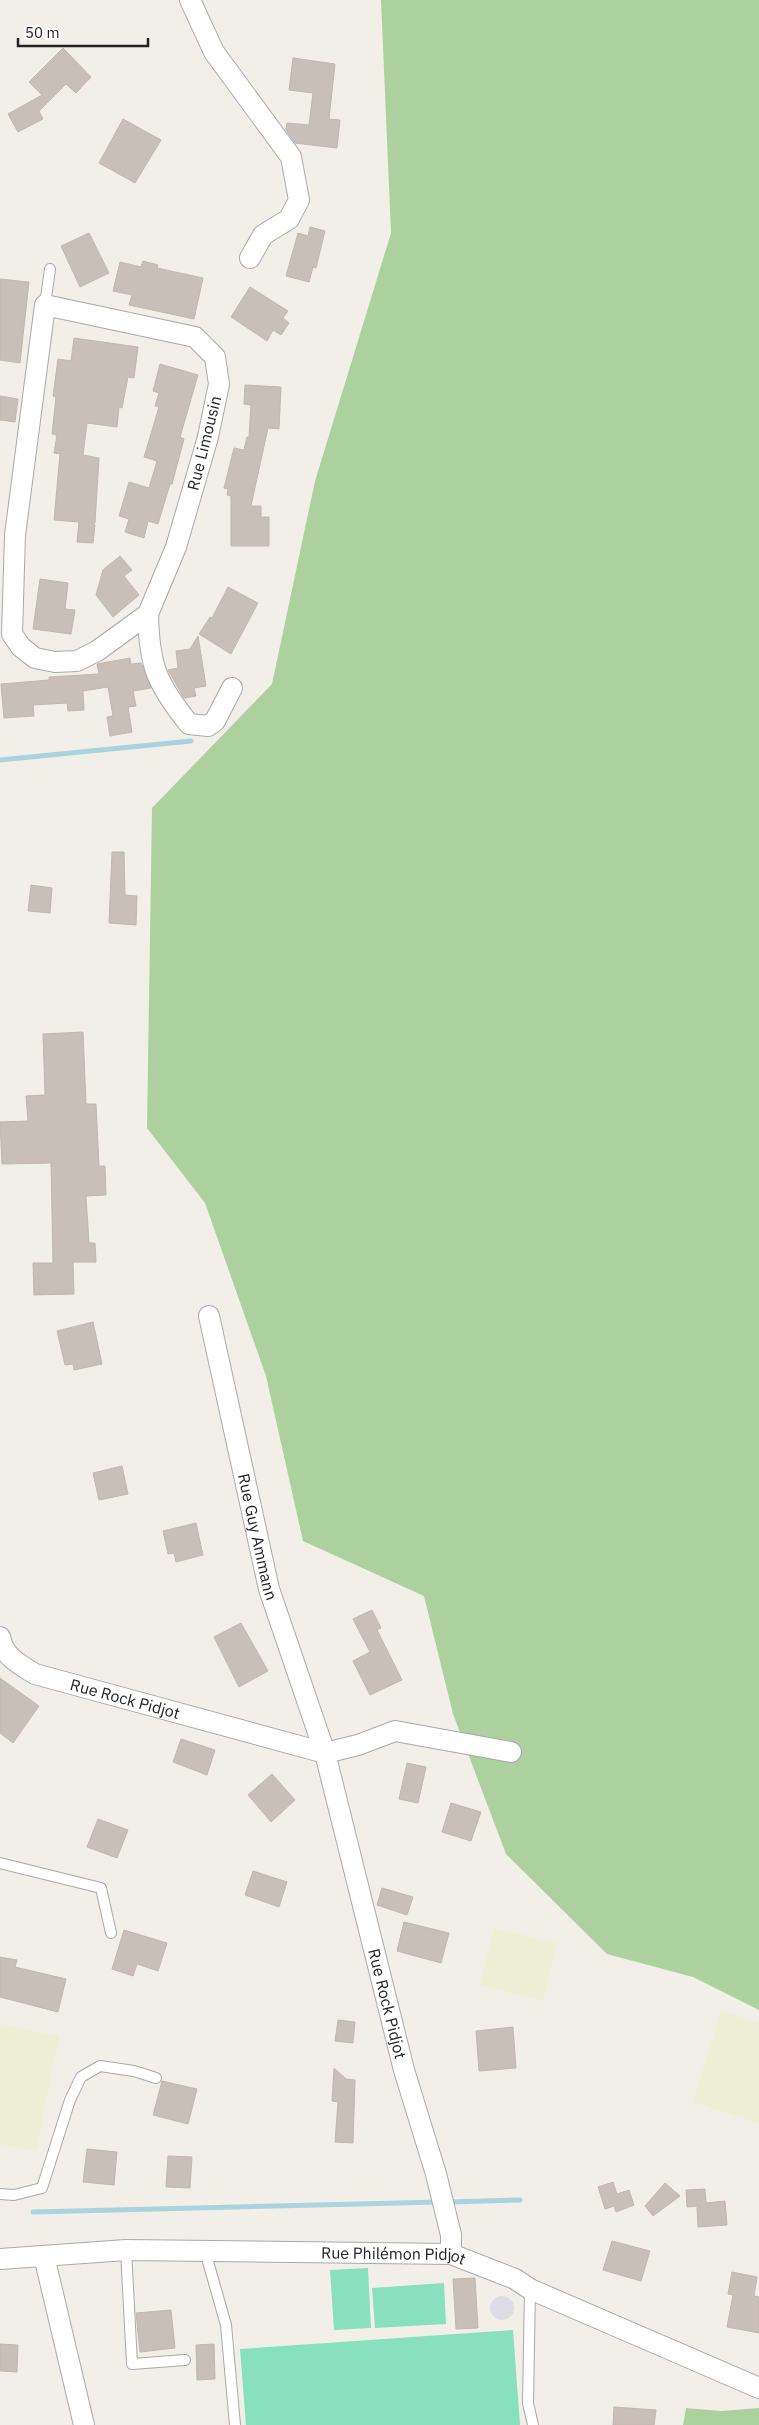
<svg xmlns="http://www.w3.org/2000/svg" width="759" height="2425" viewBox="0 0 759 2425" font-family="'IBM Plex Sans',sans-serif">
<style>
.farmland{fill:#eef0d5}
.forest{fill:#add19e}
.pitch{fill:#88e0be}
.plaza{fill:#dddde8}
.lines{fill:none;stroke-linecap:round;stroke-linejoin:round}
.stream{stroke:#aad3df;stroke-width:5}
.building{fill:#c7bfb8;stroke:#c4b6ab}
.lane-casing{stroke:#a9a9a9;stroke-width:12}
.street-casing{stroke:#a9a9a9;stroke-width:22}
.lane{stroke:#fff;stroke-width:10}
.street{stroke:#fff;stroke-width:20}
.labels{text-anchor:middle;stroke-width:4;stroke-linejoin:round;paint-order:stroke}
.street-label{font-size:16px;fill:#222;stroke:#fff}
</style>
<rect width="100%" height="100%" fill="#f2efe9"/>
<!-- farmland -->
<g class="farmland">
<polygon points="494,1928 557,1943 543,2001 480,1985"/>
<polygon points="721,2011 759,2023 759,2123 693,2102"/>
<polygon points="0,2024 59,2036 36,2151 0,2144"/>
</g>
<!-- forest -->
<g class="forest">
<polygon points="381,0 759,0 759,2010 693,1977 607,1954 506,1854 453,1714 424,1596 303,1541 266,1376 205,1203 147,1128 152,808 272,684 315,481 391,233"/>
<polygon points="686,2408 721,2411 759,2408 759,2425 683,2425"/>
</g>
<!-- pitch -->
<g class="pitch">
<polygon points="368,2268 371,2328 334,2330 330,2270"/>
<polygon points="444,2283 446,2324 375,2328 372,2288"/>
<polygon points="513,2330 520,2425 246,2425 240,2349"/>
</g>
<!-- plaza -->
<circle class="plaza" cx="502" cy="2308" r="12"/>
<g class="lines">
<!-- stream -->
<g class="stream">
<polyline points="0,760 191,741"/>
<polyline points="448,2202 520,2200"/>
<polyline points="33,2212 440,2202"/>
</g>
</g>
<!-- building -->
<g class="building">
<polygon points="63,48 91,77 76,93 66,84 39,111 43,119 18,132 8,114 42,95 29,82"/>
<polygon points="293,58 335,64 329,119 340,120 337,148 295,143 286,130 287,123 309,125 313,93 289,90"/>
<polygon points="123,119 161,140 135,183 99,163"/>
<polygon points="310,227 325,231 316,268 313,267 309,282 286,276 298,233 308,236"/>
<polygon points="89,233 109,273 80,287 61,246"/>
<polygon points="143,261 158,265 157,268 203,278 194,319 129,305 132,295 113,291 120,262 141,267"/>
<polygon points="0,279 29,282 20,363 0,360"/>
<polygon points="250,287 288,311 283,318 289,323 281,335 273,330 267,341 231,317"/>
<polygon points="74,338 138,347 134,378 128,377 122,408 119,407 117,427 87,423 83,455 99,458 95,523 92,522 95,525 93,543 77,542 79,522 54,520 60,454 54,453 57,435 52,434 56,397 53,396 58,359 71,361"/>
<polygon points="160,364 198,375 180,437 184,439 172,484 170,484 158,524 148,521 144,538 125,532 129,519 119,516 129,482 149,488 157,461 144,457 159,407 155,406 159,393 153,391"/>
<polygon points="245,385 281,387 279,429 268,428 251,506 261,506 261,517 269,517 269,546 231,546 231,496 227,495 228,489 224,488 234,448 244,450 247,437 249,437 251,405 244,404"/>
<polygon points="0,396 18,399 15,422 0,420"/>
<polygon points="120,556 132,570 124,576 139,595 113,617 96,595 103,570"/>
<polygon points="40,579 68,583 65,609 75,610 71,634 33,629"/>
<polygon points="228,587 258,603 231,654 199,634 210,617 212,618"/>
<polygon points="198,636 206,686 194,688 196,696 184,698 168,670 178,668 176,651 190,649"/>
<polygon points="130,658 131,664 141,663 151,688 133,691 136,706 128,707 132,732 110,736 107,717 113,716 108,687 83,691 84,710 68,711 67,703 33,705 34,716 4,718 1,684 49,680 49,677 99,674 97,664"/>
<polygon points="112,852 124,852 125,895 137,896 136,925 109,923"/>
<polygon points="31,885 52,888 50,913 28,911"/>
<polygon points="83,1032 86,1104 96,1104 99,1166 105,1166 106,1195 86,1196 89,1243 95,1243 96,1262 73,1262 74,1294 34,1295 33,1263 53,1263 51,1163 2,1164 0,1122 28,1121 26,1096 45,1095 43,1034"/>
<polygon points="93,1322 102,1364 74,1370 73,1364 65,1365 57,1331"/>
<polygon points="122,1466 128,1494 99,1500 93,1473"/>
<polygon points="196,1523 203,1555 176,1562 174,1553 168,1554 163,1531"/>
<polygon points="372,1610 381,1628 377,1630 402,1680 370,1695 353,1661 370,1652 353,1619"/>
<polygon points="241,1623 268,1671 239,1687 214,1637"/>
<polygon points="0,1678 39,1706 13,1743 0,1733"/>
<polygon points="181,1739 215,1750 207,1775 173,1762"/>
<polygon points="407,1763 426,1767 418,1803 399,1799"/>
<polygon points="272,1774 295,1800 271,1822 248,1795"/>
<polygon points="451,1803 481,1812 471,1841 442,1832"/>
<polygon points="98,1819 128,1830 117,1858 87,1847"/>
<polygon points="253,1871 287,1882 279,1907 245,1895"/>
<polygon points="382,1888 413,1897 407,1915 377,1905"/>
<polygon points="404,1922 449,1933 441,1963 397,1951"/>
<polygon points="124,1930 167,1943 158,1971 137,1964 133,1976 112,1969"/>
<polygon points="0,1957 17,1960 15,1967 66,1979 58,2012 0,1997"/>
<polygon points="338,2020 355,2022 353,2043 335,2041"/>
<polygon points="513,2027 516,2068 479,2071 476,2031"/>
<polygon points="334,2068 346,2079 355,2080 353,2143 335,2142 338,2102 332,2101"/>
<polygon points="162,2081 197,2089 188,2124 153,2115"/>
<polygon points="87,2149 117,2152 114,2185 83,2182"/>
<polygon points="168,2156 192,2157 190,2188 166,2187"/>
<polygon points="613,2182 617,2194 629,2190 634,2205 616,2212 614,2206 605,2209 598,2187"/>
<polygon points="665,2183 680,2196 653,2216 645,2206"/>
<polygon points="705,2189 706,2203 725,2201 727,2225 698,2227 697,2206 687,2207 686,2190"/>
<polygon points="612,2241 650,2251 641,2281 603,2270"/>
<polygon points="732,2272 757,2277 754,2296 759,2297 759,2333 727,2327 733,2295 728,2294"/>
<polygon points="475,2278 478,2328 456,2329 453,2279"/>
<polygon points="171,2310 175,2348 140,2352 136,2313"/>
<polygon points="0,2344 18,2345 17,2372 0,2371"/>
<polygon points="214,2344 215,2379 197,2380 196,2345"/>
<polygon points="614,2407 656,2410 654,2425 613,2425"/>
</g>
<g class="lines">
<defs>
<g id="lane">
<polyline points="45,305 50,269"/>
<polyline points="0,1863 101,1888 111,1933"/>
<polyline points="0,2194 14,2195 42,2188 70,2100 81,2077 100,2066 134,2071 156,2078"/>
<polyline points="126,2250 132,2364 185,2360"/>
<polyline points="205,2251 226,2325 235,2425"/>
<polyline points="530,2289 528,2403 533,2425"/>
</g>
<g id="street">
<polyline points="190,0 214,52 291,157 299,200 289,219 263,235 250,258"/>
<polygon points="45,305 195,337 215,357 219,384 208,437 176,547 148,614 97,651 77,661 55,662 35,658 21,647 12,634 15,535"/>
<path d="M148,614C149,666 157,684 189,724L208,726L215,721L232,688"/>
<path id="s1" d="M209,1316L269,1589L325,1753L404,2070L436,2174L451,2235V2254"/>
<path id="s2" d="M0,1637C4,1657 19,1664 35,1674L325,1753L358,1745L395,1731L511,1752"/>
<polyline points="44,2256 84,2425"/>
<path id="s3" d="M0,2259L126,2250L451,2254L515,2279L530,2289L759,2388"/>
</g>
</defs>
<!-- lane casing -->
<use href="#lane" class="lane-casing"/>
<!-- street casing -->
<use href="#street" class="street-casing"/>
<!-- lane -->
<use href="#lane" class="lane"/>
<!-- street -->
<use href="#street" class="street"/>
</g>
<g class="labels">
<!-- street labels -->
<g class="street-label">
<text transform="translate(204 443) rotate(-76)" y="6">Rue Limousin</text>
<text dy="6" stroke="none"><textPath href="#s1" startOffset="226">Rue Guy Ammann</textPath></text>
<text dy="6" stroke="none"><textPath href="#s2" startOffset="146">Rue Rock Pidjot</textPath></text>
<text dy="6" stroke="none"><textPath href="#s1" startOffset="711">Rue Rock Pidjot</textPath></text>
<text dy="6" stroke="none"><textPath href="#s3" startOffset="394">Rue Philémon Pidjot</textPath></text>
</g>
</g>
<!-- scale -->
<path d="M18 38v8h130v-8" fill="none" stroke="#222222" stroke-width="2.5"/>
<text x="25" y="38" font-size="15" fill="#222222" stroke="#ffffff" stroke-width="4" paint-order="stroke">50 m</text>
</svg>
